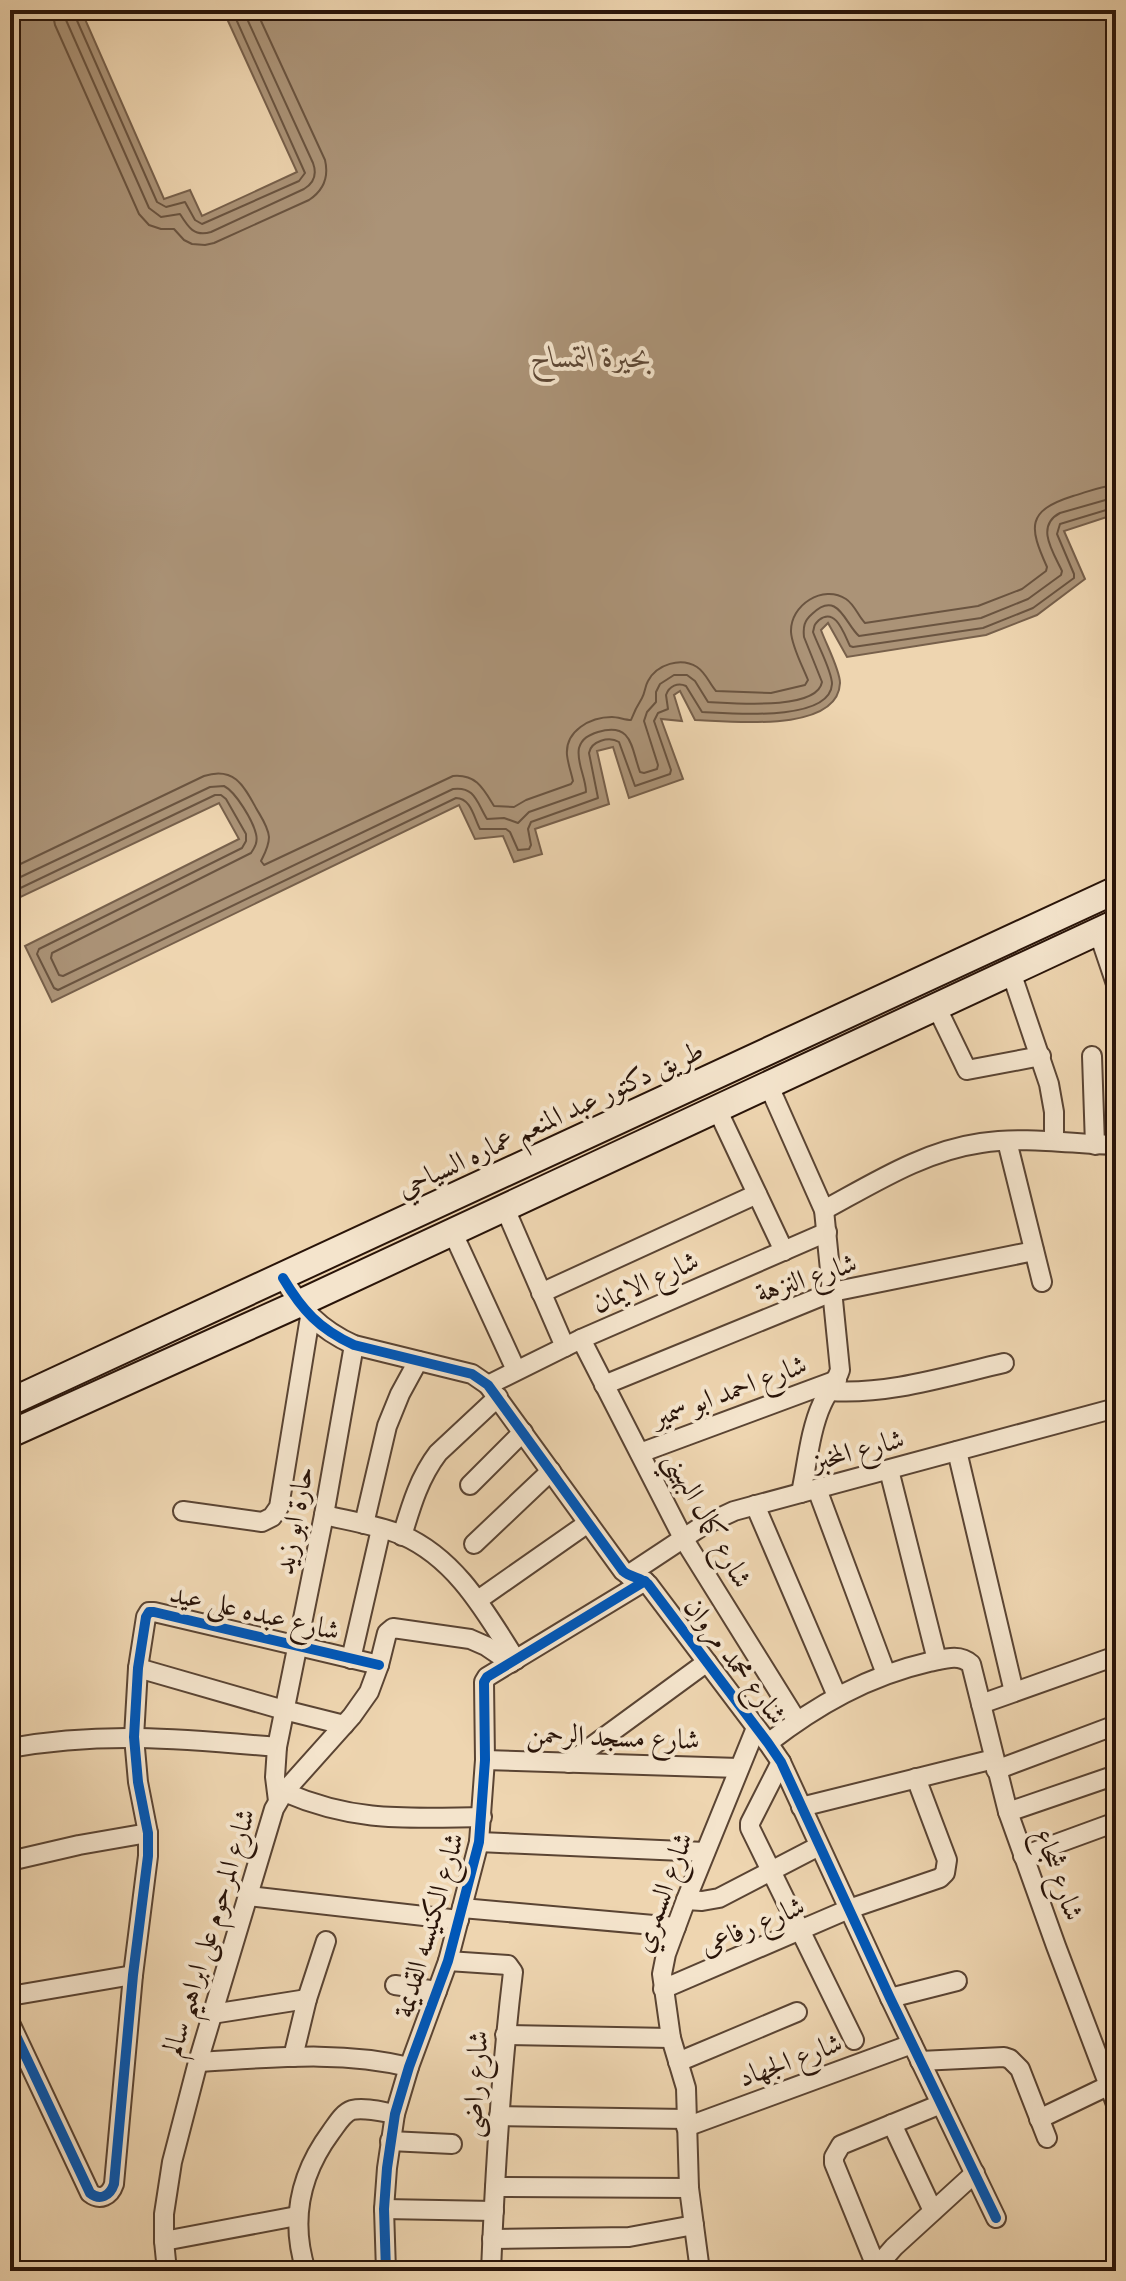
<svg xmlns="http://www.w3.org/2000/svg" width="1126" height="2281" viewBox="0 0 1126 2281" font-family="'IM FELL Great Primer',Amiri,serif">
<style>
.water{fill:#ab9377;stroke:#77604b;stroke-width:2}
.lines{fill:none;stroke-linecap:round;stroke-linejoin:round}
.shore{stroke:#6a5440;stroke-width:2}
.minor-casing{stroke:#5a4433;stroke-width:22}
.secondary-casing{stroke:#291409;stroke-width:30}
.minor{stroke:#f4e4cc;stroke-width:18}
.secondary{stroke:#f4e4cc;stroke-width:26}
.cycleway-casing{stroke:#f4e4cc;stroke-width:15}
.cycleway{stroke:#0057b8;stroke-width:10}
.labels{text-anchor:middle;stroke-width:8;stroke-linejoin:round;paint-order:stroke}
.street-label{font-size:28px;fill:#291409;stroke:#f4e4cc}
.water-label{font-size:30px;font-style:italic;fill:#5d4735;stroke:#f4e4cc}
</style>
<rect width="100%" height="100%" fill="#eed5b0"/>
<filter id="stains"><feTurbulence type="fractalNoise" baseFrequency=".0025" numOctaves="4"/><feColorMatrix values="0 0 0 0 .2 0 0 0 0 .09 0 0 0 0 .02 0 0 0 .5 -.17"/></filter>
<radialGradient id="worn" r=".72"><stop offset=".6" stop-color="#630" stop-opacity="0"/><stop offset="1" stop-color="#630" stop-opacity=".3"/></radialGradient>
<!-- water -->
<path class="water" d="M10,10H81L164,199L190,190L202,216L297,172L223,10H1116V514L1064,531L1085,579L1037,615L986,635L847,657L828,623L821,630C826,644 840,670 840,683C838,734 729,721 695,720L680,691L674,695L682,721L661,719L683,779L629,798L613,747L597,751L609,804L535,829L542,854L514,862L503,836L475,839L459,805L52,1002L25,946L239,839L219,803L10,902Z"/>
<g class="lines">
<!-- shore -->
<g class="shore">
<path d="M52,10L55,25L139,214L149,225L161,229H174L184,240L192,244L205,245L214,243L309,200C324,190 329,177 325,160L256,10"/>
<path d="M64,10L66,20L149,208L161,217L180,214C188,227 194,237 211,232L304,189C314,183 317,174 313,163L243,10"/>
<polyline points="75,10 75,16 157,202 166,207 185,202 195,220 202,224 299,181 305,173 232,10"/>
<path d="M10,869L204,776C234,766 244,786 256,808C261,817 268,826 269,837C269,846 265,853 261,861L264,865L453,776C476,774 483,788 494,806L514,807L526,800L571,784L573,781C571,772 568,764 567,755C565,731 590,717 612,717C618,717 625,720 631,720C634,712 637,706 642,698C645,693 645,686 648,681C657,664 681,657 697,667C706,673 709,683 716,691L771,693L805,685L808,680C802,665 792,647 791,632C790,605 823,584 846,599C855,605 858,616 865,623L978,606L1022,589L1046,571L1047,567C1029,527 1026,511 1073,496C1087,492 1101,486 1116,485"/>
<path d="M10,882L210,787L224,786C236,792 253,821 256,834C258,842 255,847 251,853L52,953L51,958L59,975L63,976L453,789C475,786 477,803 487,819L504,818L518,823L529,812L586,792C586,778 576,762 579,748C582,738 589,735 598,732C633,722 631,748 640,772L644,773L657,769L658,765L644,721L647,712L656,702V692L660,684L674,675H687L695,681L708,702C732,703 817,711 822,682L804,637C803,627 804,621 812,614C838,589 845,624 859,636L981,618L1028,599L1061,575L1062,571C1053,552 1035,526 1060,513L1116,497"/>
<path d="M10,893L215,795H221L226,799L246,834V841L242,848L39,949L37,954L54,988L58,990L456,798C471,798 474,818 480,829H506L510,832L518,850L529,849L531,845L528,829L531,822L598,798L589,753C591,741 609,736 619,742L635,786L670,774L671,770L654,721L658,713L668,709L666,695C669,686 678,682 686,686L702,712C728,713 830,723 832,684C832,671 818,646 813,632C815,625 813,626 819,620C836,607 844,634 850,646L853,647L983,628L1033,608L1074,578V574L1057,534L1060,524L1116,507"/>
</g>
<defs>
<g id="minor">
<polyline points="1098,931 1116,984"/>
<polyline points="1011,972 1049,1084 1054,1112 1054,1141"/>
<polyline points="936,1006 967,1070 1041,1056"/>
<polyline points="1092,1056 1095,1145"/>
<path d="M768,1084L824,1210L840,1370C836,1383 827,1392 822,1404C810,1430 807,1465 801,1493"/>
<polyline points="717,1109 784,1251"/>
<polyline points="1007,1141 1042,1282"/>
<polyline points="504,1206 565,1347"/>
<path d="M824,1210C874,1183 924,1151 981,1143C1026,1136 1071,1144 1116,1145"/>
<polyline points="452,1231 516,1370"/>
<path d="M283,1278C302,1310 319,1329 354,1345L472,1374L488,1385L623,1571C631,1578 641,1577 648,1584L768,1743L781,1762L890,1998L996,2218"/>
<polyline points="541,1293 757,1194"/>
<polyline points="581,1339 683,1538 797,1721"/>
<polyline points="488,1385 581,1339 827,1232"/>
<polyline points="604,1385 832,1292 1034,1251"/>
<path d="M830,1391C889,1395 947,1376 1004,1363"/>
<polyline points="957,1451 1014,1692"/>
<polyline points="640,1453 837,1380"/>
<polyline points="889,1470 937,1660"/>
<polyline points="470,1485 523,1432"/>
<polyline points="817,1489 886,1674"/>
<polyline points="755,1505 837,1696"/>
<polyline points="183,1511 262,1522 272,1517 279,1507 310,1317"/>
<path d="M324,1515C350,1521 377,1525 402,1535C457,1559 486,1613 516,1660"/>
<polyline points="364,1524 387,1426 400,1394 418,1361"/>
<path d="M402,1536C411,1506 419,1478 438,1453L498,1397"/>
<polyline points="474,1544 551,1471"/>
<polyline points="628,1575 702,1526 734,1511 1116,1408"/>
<polyline points="478,1600 588,1523"/>
<polyline points="351,1659 381,1529"/>
<polyline points="138,1668 284,1710 344,1725"/>
<polyline points="981,1704 1116,1656"/>
<path d="M768,1743C817,1705 868,1676 929,1662C944,1659 959,1653 971,1664L1008,1812L1056,1946L1116,2104"/>
<path d="M10,1748C103,1731 184,1739 277,1747"/>
<polyline points="485,1760 739,1768"/>
<polyline points="781,1762 750,1823 750,1828 854,2040"/>
<polyline points="569,1763 707,1662"/>
<polyline points="996,1770 1116,1725"/>
<path d="M284,1792C356,1823 407,1818 482,1817"/>
<polyline points="278,1801 275,1777 277,1747 324,1515 354,1345"/>
<polyline points="801,1807 994,1759"/>
<polyline points="1008,1812 1116,1775"/>
<polyline points="479,1842 705,1852"/>
<polyline points="1023,1856 1116,1822"/>
<polyline points="10,1861 79,1845 148,1833"/>
<polyline points="248,1896 459,1920"/>
<polyline points="686,1900 702,1901 719,1898 819,1846"/>
<polyline points="462,1908 676,1927"/>
<path d="M448,1961L508,1965L513,1972C501,2071 495,2171 491,2271"/>
<polyline points="395,1985 437,1991"/>
<polyline points="663,1989 849,1909 940,1878 945,1873 947,1860 916,1778"/>
<polyline points="10,1996 133,1975"/>
<polyline points="890,1998 957,1981"/>
<polyline points="212,2014 307,1999"/>
<path d="M10,2023L90,2193C100,2201 110,2196 114,2184L133,1975L148,1856V1833L138,1782L134,1737L138,1668L146,1617L149,1612H154L379,1665"/>
<polyline points="505,2035 671,2038"/>
<polyline points="293,2057 307,1999 326,1941"/>
<polyline points="920,2061 1004,2057 1010,2059 1020,2069 1047,2138"/>
<path d="M198,2062C269,2058 340,2050 409,2067"/>
<polyline points="678,2062 797,2012"/>
<polyline points="499,2116 686,2119"/>
<polyline points="1039,2119 1116,2082"/>
<polyline points="892,2124 933,2211"/>
<polyline points="686,2127 912,2044"/>
<polyline points="390,2141 452,2144"/>
<polyline points="495,2187 689,2188"/>
<polyline points="384,2209 494,2211"/>
<polyline points="492,2239 629,2237 694,2225"/>
<polyline points="164,2241 297,2216"/>
<polyline points="876,2266 834,2163 834,2157 841,2145 941,2104"/>
<polyline points="167,2271 164,2241 164,2214 172,2162 198,2062 274,1809 284,1792 352,1716 369,1692 379,1665 387,1633 393,1628 470,1639 486,1646 511,1663"/>
<path d="M306,2271C290,2221 300,2174 331,2132C337,2124 343,2113 352,2110C365,2107 383,2112 395,2114"/>
<polyline points="386,2271 384,2209 387,2168 395,2114 409,2067 448,1961 479,1842 485,1760 484,1682 487,1677 645,1581"/>
<polyline points="700,2271 689,2188 686,2088 671,2038 662,1974 666,1954 686,1900 756,1728"/>
<polyline points="873,2271 894,2247 975,2173"/>
</g>
<g id="secondary">
<polyline points="10,1402 1116,890"/>
<polyline points="10,1434 298,1304 1116,923"/>
</g>
</defs>
<!-- minor casing -->
<use href="#minor" class="minor-casing"/>
<!-- secondary casing -->
<use href="#secondary" class="secondary-casing"/>
<!-- minor -->
<use href="#minor" class="minor"/>
<!-- secondary -->
<use href="#secondary" class="secondary"/>
<defs>
<g id="cycleway">
<path d="M283,1278C302,1310 319,1329 354,1345L472,1374L488,1385L623,1571C631,1578 641,1577 648,1584L768,1743L781,1762L890,1998L996,2218"/>
<path d="M10,2023L90,2193C100,2201 110,2196 114,2184L133,1975L148,1856V1833L138,1782L134,1737L138,1668L146,1617L149,1612H154L379,1665"/>
<polyline points="386,2271 384,2209 387,2168 395,2114 409,2067 448,1961 479,1842 485,1760 484,1682 487,1677 645,1581"/>
</g>
</defs>
<!-- cycleway casing -->
<use href="#cycleway" class="cycleway-casing"/>
<!-- cycleway -->
<use href="#cycleway" class="cycleway"/>
</g>
<g class="labels">
<!-- street labels -->
<g class="street-label">
<text transform="translate(550 1118) rotate(-25)" y="10">طريق دكتور عبد المنعم عماره السياحي</text>
<text transform="translate(806 1277) rotate(-18)" y="10">شارع النزهة</text>
<text transform="translate(645 1281) rotate(-24)" y="10">شارع الايمان</text>
<text transform="translate(729 1390) rotate(-20)" y="10">شارع احمد ابو سمير</text>
<text transform="translate(858 1449) rotate(-15)" y="10">شارع المخبز</text>
<text transform="translate(709 1519) rotate(61)" y="10">شارع كمال البهيني</text>
<text transform="translate(293 1520) rotate(-79)" y="10">حارة ابو زيد</text>
<text transform="translate(255 1611) rotate(13)" y="10">شارع عبده على عيد</text>
<text transform="translate(736 1660) rotate(53)" y="10">شارع محمد مروان</text>
<text transform="translate(613 1736) rotate(2)" y="10">شارع مسجد الرحمن</text>
<text transform="translate(1060 1874) rotate(70)" y="10">شارع شجاع</text>
<text transform="translate(662 1892) rotate(-70)" y="10">شارع السمري</text>
<text transform="translate(428 1925) rotate(-74)" y="10">شارع الكنيسه القديمة</text>
<text transform="translate(752 1925) rotate(-23)" y="10">شارع رفاعى</text>
<text transform="translate(208 1932) rotate(-73)" y="10">شارع المرحوم على ابراهيم سالم</text>
<text transform="translate(790 2059) rotate(-20)" y="10">شارع الجهاد</text>
<text transform="translate(474 2084) rotate(-86)" y="10">شارع راضى</text>
</g>
<!-- water labels -->
<g class="water-label">
<text x="591" y="367">بحيرة التمساح</text>
</g>
</g>
<!-- margin -->
<rect width="1126" height="2281" fill="none" stroke="#eed5b0" stroke-width="40"/>
<rect x="12" y="12" width="1102" height="2257" fill="none" stroke="#291409" stroke-width="4"/>
<rect x="20" y="20" width="1086" height="2241" fill="none" stroke="#291409" stroke-width="2"/>
<rect width="100%" height="100%" filter="url(#stains)"/>
<rect width="100%" height="100%" fill="url(#worn)"/>
</svg>
